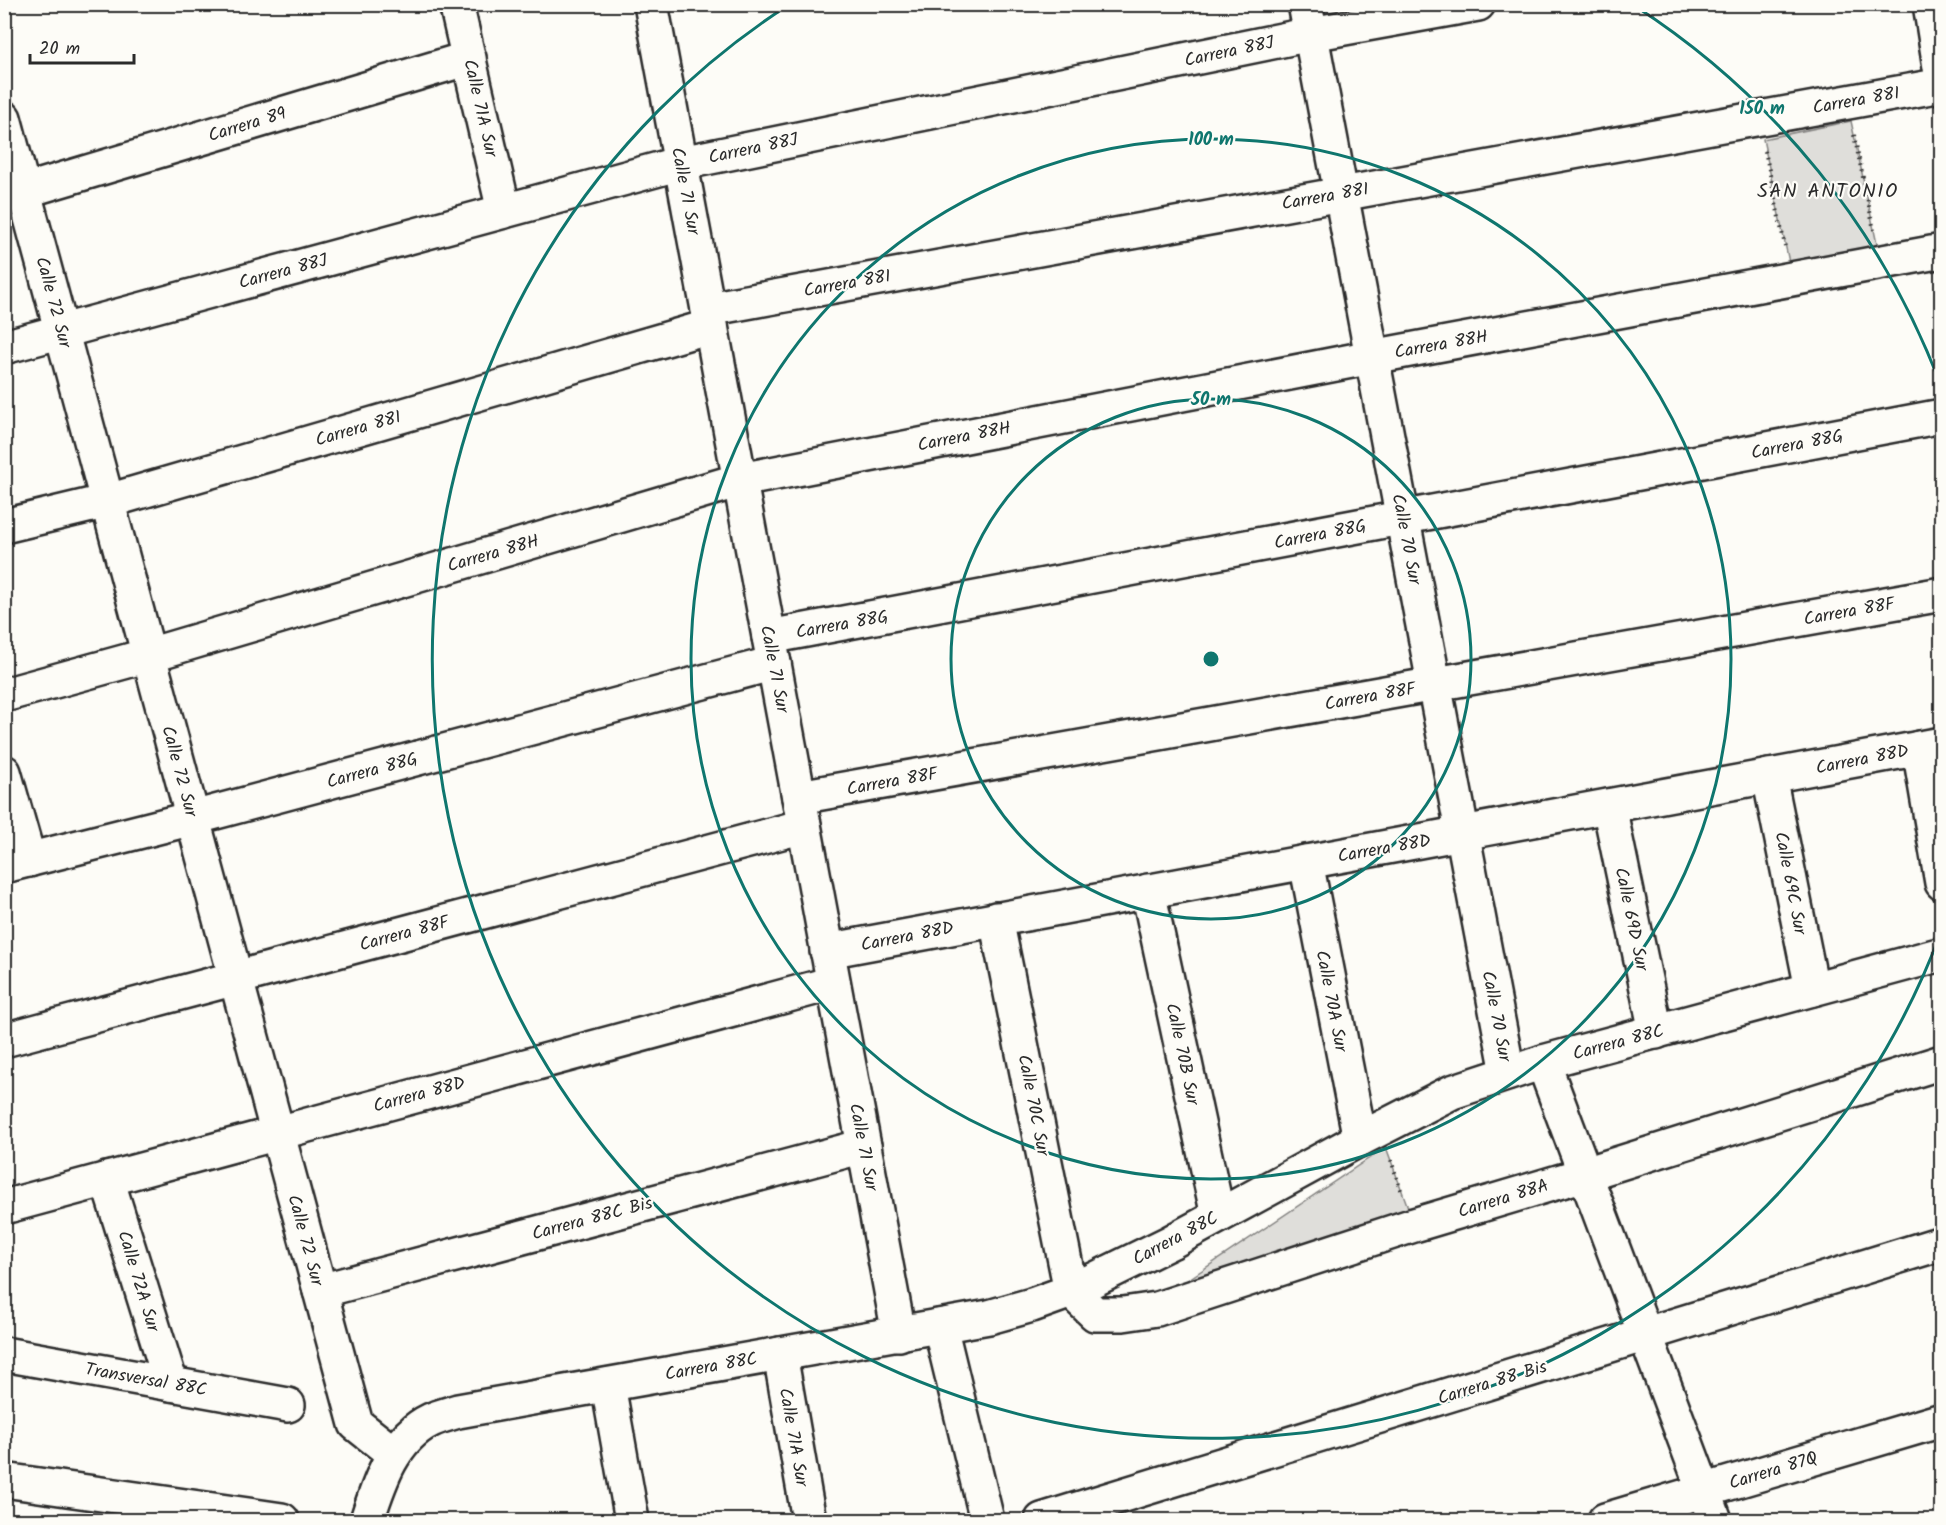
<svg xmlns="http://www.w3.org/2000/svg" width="1946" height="1525" viewBox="0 0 1946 1525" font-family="Kalam,sans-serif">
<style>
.green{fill:#dfdeda;stroke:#858482;stroke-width:1.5}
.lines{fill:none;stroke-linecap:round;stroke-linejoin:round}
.minor-casing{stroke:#2b2b2b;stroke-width:38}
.path{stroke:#2b2b2b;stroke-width:4;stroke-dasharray:1.5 4.5;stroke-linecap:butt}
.minor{stroke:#fdfcf7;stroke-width:33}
.ring{fill:none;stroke:#0f766e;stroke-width:3}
.labels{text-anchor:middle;stroke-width:4.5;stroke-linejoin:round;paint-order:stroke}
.street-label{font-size:18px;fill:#2b2b2b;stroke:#fdfcf7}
.neighbourhood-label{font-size:20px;letter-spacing:1.5px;fill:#2b2b2b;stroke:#fdfcf7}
.centre{fill:#0f766e;stroke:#fdfcf7;stroke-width:3}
.ring-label{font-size:18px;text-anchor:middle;font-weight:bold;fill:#0f766e;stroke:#fdfcf7;stroke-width:4.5;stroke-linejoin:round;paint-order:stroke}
</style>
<rect width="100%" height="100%" fill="#fdfcf7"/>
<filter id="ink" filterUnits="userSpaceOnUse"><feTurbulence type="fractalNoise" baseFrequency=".0167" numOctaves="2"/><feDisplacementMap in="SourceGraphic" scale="12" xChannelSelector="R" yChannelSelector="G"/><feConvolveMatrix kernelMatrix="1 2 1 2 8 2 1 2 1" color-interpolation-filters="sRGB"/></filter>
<g filter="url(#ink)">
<!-- green -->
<g class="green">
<polygon points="1851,121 1878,249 1790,267 1763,139"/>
<polygon points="1386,1147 1410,1213 1168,1293"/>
</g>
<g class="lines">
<defs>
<g id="minor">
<polyline points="456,4 504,211"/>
<polyline points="651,4 899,1334"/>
<polyline points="1305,4 1508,1073"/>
<polyline points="1930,4 1942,80"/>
<polyline points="4,118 356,1424 394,1454"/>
<polyline points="24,191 469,58"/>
<polyline points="708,309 1942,85"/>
<polyline points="4,347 681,163 1311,34 1478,4"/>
<polyline points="4,526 108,501 711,326"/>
<polyline points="769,637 1942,416"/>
<polyline points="4,695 149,655 740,480 1372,357 1942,251"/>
<polyline points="1919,748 1942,883"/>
<polyline points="4,772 29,860"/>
<polyline points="1769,776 1812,989"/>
<polyline points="799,797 1942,594"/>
<polyline points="1609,806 1656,1032"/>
<polyline points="1306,862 1360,1139"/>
<polyline points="4,866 193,818 774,663"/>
<polyline points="1148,891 1218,1216"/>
<polyline points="996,919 1071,1291 1095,1314 1123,1314 1157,1309 1414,1225 1585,1174 1942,1062"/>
<polyline points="827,951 1942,744"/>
<polyline points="4,1040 804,826"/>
<polyline points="1543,1062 1715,1520"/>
<polyline points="107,1179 171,1384"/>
<polyline points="4,1207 833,983"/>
<polyline points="320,1291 864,1146"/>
<polyline points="940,1326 987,1520"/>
<polyline points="4,1354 288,1405"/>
<polyline points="780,1354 809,1520"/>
<polyline points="608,1385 632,1520"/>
<polyline points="4,1480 282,1520"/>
<path d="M367,1520C379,1483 393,1438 431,1420C439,1416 449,1414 458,1411L989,1317L1032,1305L1071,1291L1171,1242L1360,1139L1452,1092L1543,1062L1942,954"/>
<polyline points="1042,1520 1942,1243"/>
<polyline points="1605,1520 1942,1420"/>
</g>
</defs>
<!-- minor casing -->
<use href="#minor" class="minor-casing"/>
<!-- path -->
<g class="path">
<polyline points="1854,135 1874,230"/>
<polyline points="1765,151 1785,246"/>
<polyline points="1391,1160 1402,1193"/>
</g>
<!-- minor -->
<use href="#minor" class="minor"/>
</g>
</g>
<!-- distance rings -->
<g class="ring">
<circle cx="1211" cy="659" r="260"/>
<circle cx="1211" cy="659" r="520"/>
<path d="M1941 932A779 779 0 1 1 787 6M1635 6A779 779 0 0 1 1941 386"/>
</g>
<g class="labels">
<!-- street labels -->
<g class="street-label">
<text transform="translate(1229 51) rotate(-12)" y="6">Carrera 88J</text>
<text transform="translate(1856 100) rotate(-10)" y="6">Carrera 88I</text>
<text transform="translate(481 108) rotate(77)" y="6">Calle 71A Sur</text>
<text transform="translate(247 124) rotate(-17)" y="6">Carrera 89</text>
<text transform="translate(753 148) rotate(-12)" y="6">Carrera 88J</text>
<text transform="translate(686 191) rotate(79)" y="6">Calle 71 Sur</text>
<text transform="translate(1325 196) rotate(-10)" y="6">Carrera 88I</text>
<text transform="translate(283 271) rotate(-15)" y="6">Carrera 88J</text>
<text transform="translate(847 283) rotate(-10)" y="6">Carrera 88I</text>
<text transform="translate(54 302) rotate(75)" y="6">Calle 72 Sur</text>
<text transform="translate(1441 344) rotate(-10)" y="6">Carrera 88H</text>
<text transform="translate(358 428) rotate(-16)" y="6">Carrera 88I</text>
<text transform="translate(964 436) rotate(-11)" y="6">Carrera 88H</text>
<text transform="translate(1797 444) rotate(-11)" y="6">Carrera 88G</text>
<text transform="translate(1320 534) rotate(-11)" y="6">Carrera 88G</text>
<text transform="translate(1407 539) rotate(79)" y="6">Calle 70 Sur</text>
<text transform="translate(493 553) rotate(-16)" y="6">Carrera 88H</text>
<text transform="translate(1849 611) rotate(-10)" y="6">Carrera 88F</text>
<text transform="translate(842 624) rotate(-10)" y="6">Carrera 88G</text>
<text transform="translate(775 669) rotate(79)" y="6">Calle 71 Sur</text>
<text transform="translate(1370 696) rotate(-10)" y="6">Carrera 88F</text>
<text transform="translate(1862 759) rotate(-11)" y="6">Carrera 88D</text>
<text transform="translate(372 770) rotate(-15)" y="6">Carrera 88G</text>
<text transform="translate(180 771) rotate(75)" y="6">Calle 72 Sur</text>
<text transform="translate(892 781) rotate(-10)" y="6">Carrera 88F</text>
<text transform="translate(1384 848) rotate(-10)" y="6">Carrera 88D</text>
<text transform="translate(1791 883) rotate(79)" y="6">Calle 69C Sur</text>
<text transform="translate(1632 919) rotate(78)" y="6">Calle 69D Sur</text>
<text transform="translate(404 933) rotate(-15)" y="6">Carrera 88F</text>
<text transform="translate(907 936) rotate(-11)" y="6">Carrera 88D</text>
<text transform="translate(1332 1001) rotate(79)" y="6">Calle 70A Sur</text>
<text transform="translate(1497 1016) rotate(79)" y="6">Calle 70 Sur</text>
<text transform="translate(1618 1042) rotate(-15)" y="6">Carrera 88C</text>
<text transform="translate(1183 1054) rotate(78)" y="6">Calle 70B Sur</text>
<text transform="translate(419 1094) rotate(-15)" y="6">Carrera 88D</text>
<text transform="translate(1034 1105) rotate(79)" y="6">Calle 70C Sur</text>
<text transform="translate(864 1147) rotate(79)" y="6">Calle 71 Sur</text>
<text transform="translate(1503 1198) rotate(-17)" y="6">Carrera 88A</text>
<text transform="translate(592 1218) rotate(-15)" y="6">Carrera 88C Bis</text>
<text transform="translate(1175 1238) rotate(-28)" y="6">Carrera 88C</text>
<text transform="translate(306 1240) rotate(75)" y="6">Calle 72 Sur</text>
<text transform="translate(139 1281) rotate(73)" y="6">Calle 72A Sur</text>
<text transform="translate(711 1366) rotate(-10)" y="6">Carrera 88C</text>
<text transform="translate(146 1379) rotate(10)" y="6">Transversal 88C</text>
<text transform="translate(1492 1382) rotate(-17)" y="6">Carrera 88 Bis</text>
<text transform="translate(794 1437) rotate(80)" y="6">Calle 71A Sur</text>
<text transform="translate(1773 1470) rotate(-17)" y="6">Carrera 87Q</text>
</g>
<!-- neighbourhood labels -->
<g class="neighbourhood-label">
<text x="1828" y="197">SAN ANTONIO</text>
</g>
</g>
<circle cx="1211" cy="659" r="9" class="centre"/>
<g class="ring-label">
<text x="1762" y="114">150 m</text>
<text x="1211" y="145">100 m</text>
<text x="1211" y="405">50 m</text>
</g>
<!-- margin -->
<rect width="1946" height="1525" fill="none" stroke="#fdfcf7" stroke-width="24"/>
<rect x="12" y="12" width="1922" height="1501" fill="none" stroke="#2b2b2b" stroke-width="2" filter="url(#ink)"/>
<!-- scale -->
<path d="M30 54v9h104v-9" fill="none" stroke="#2b2b2b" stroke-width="3"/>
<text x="39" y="54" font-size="18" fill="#2b2b2b" stroke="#fdfcf7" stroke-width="4.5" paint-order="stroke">20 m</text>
</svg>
